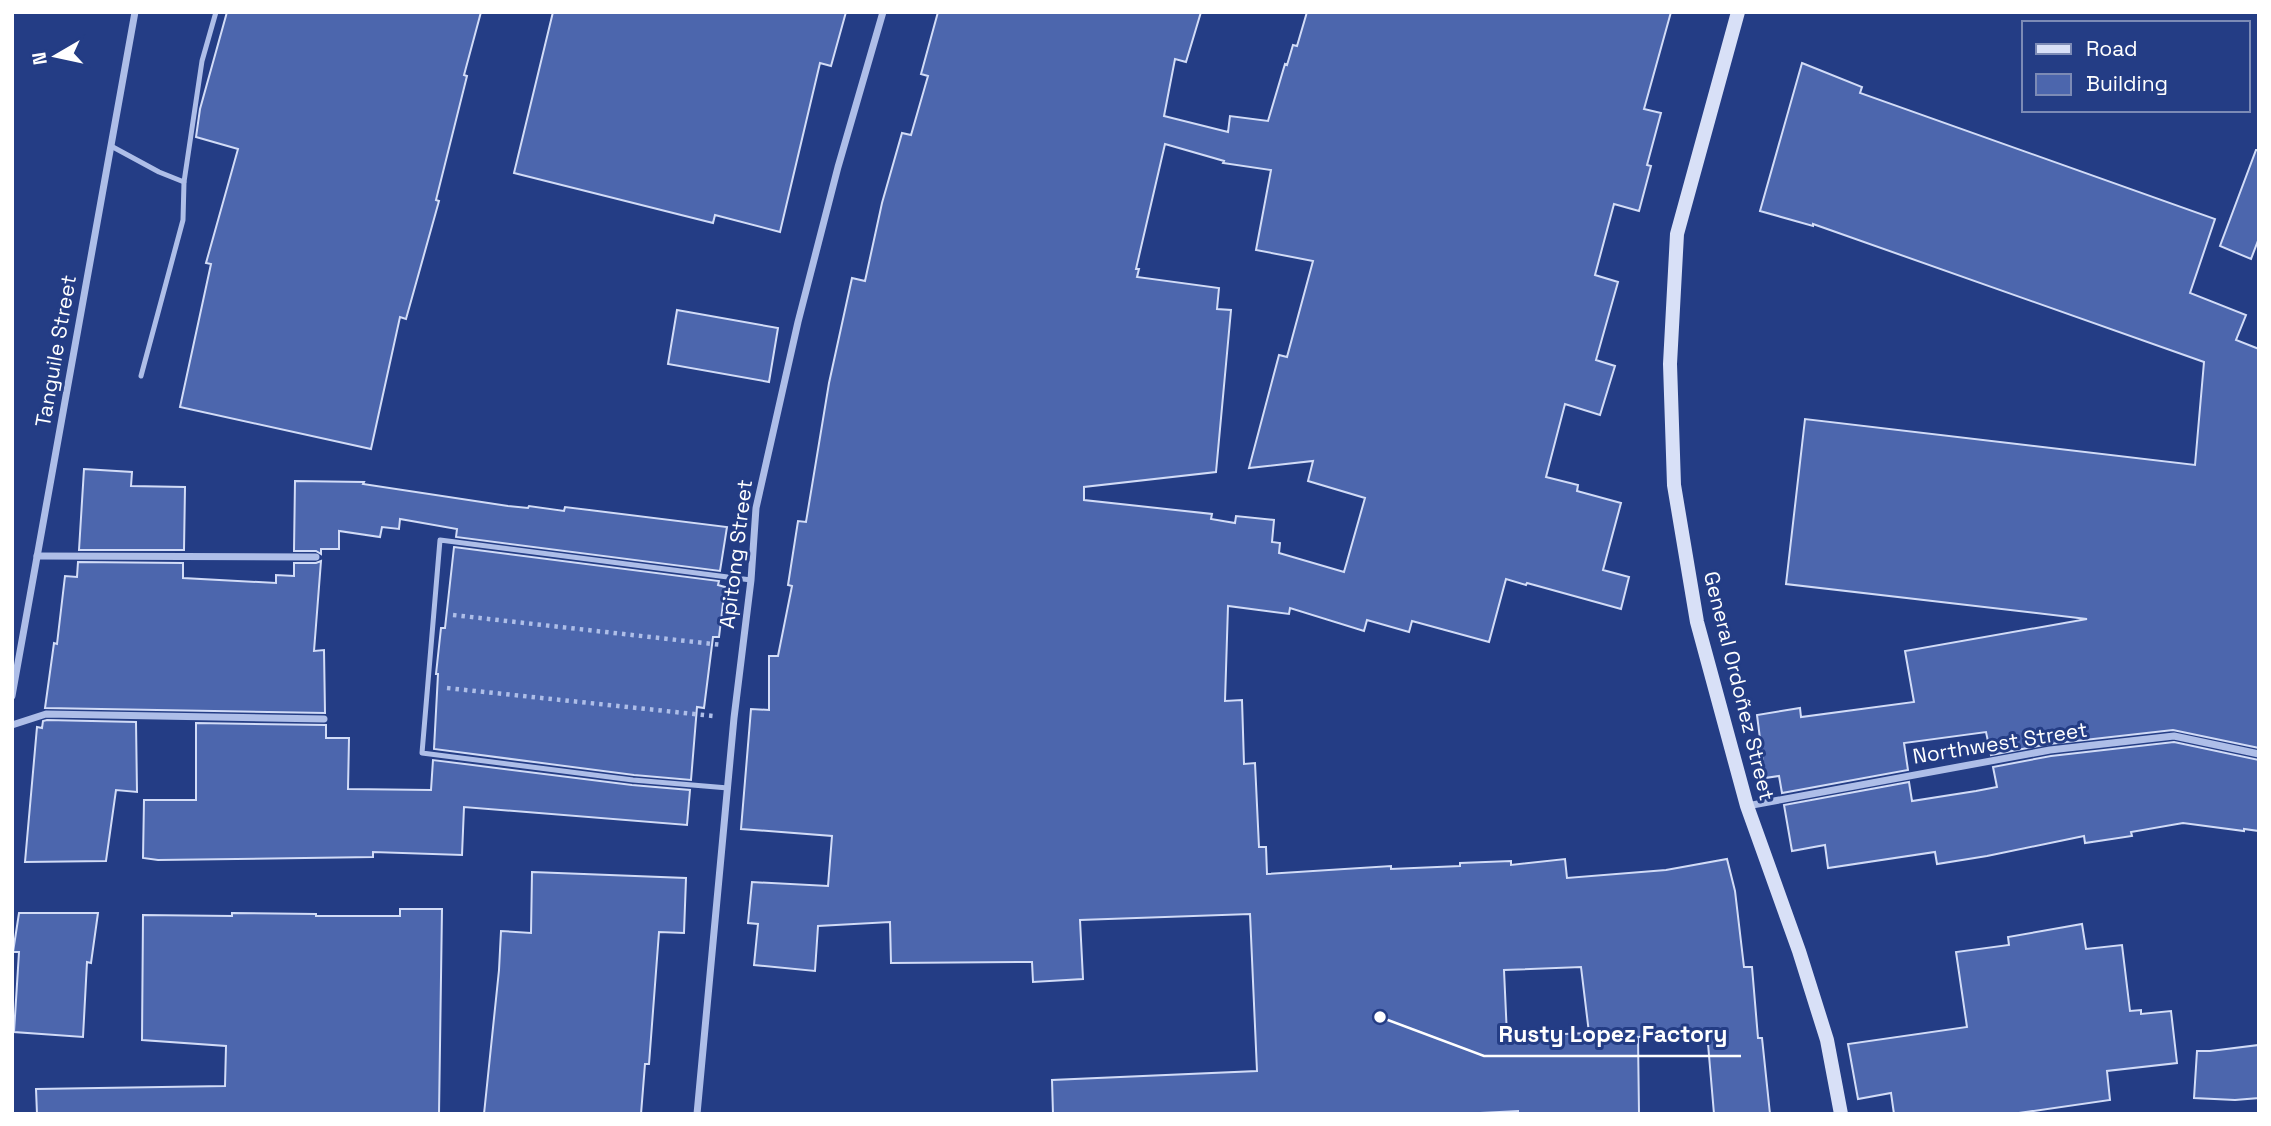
<svg xmlns="http://www.w3.org/2000/svg" width="2271" height="1126" viewBox="0 0 2271 1126" font-family="'Space Grotesk',sans-serif">
<style>
.building{fill:#4c66ad;stroke:#d2dcf7;stroke-width:2;fill-rule:evenodd}
.lines{fill:none;stroke-linecap:round;stroke-linejoin:round}
.path{stroke:#aebee8;stroke-width:4.5;stroke-dasharray:3.5 5;stroke-linecap:butt}
.service{stroke:#aebee8;stroke-width:5}
.minor{stroke:#aebee8;stroke-width:7}
.secondary{stroke:#d8e0f7;stroke-width:14}
.labels{text-anchor:middle;stroke-width:6;stroke-linejoin:round;paint-order:stroke}
.street-label{font-size:21px;fill:#fff;stroke:#243d85}
.leader{fill:none;stroke:#fff;stroke-width:2.5}
.callout-dot{fill:#fff;stroke:#243d85;stroke-width:2.5}
.callout-label{font-size:23px;text-anchor:middle;font-weight:bold;fill:#fff;stroke:#243d85;stroke-width:6;stroke-linejoin:round;paint-order:stroke}
</style>
<rect width="100%" height="100%" fill="#243d85"/>
<!-- building -->
<g class="building">
<polygon points="227,12 481,12 464,75 467,76 436,200 439,201 406,319 400,317 371,449 180,407 211,264 206,263 238,149 196,137 200,109"/>
<polygon points="553,12 846,12 831,66 820,63 780,232 715,215 713,223 514,173"/>
<path d="M938,12H1201L1186,62L1175,59L1164,116L1228,132L1230,116L1268,121L1285,64L1287,65L1293,45L1297,46L1307,12H1671L1644,109L1661,113L1647,165L1651,166L1639,211L1614,204L1595,275L1618,282L1596,360L1615,366L1600,415L1565,404L1546,477L1578,485L1577,491L1621,503L1603,570L1629,577L1621,609L1527,583L1526,585L1506,579L1489,642L1412,621L1409,632L1367,620L1364,631L1290,608L1289,614L1228,606L1225,701L1242,700L1244,764L1255,763L1259,847H1266L1267,874L1391,866V869L1460,866V863L1511,861V865L1565,859L1567,878L1666,870L1727,859L1735,891L1744,967H1752L1758,1038H1762L1770,1114H1714L1707,1032L1638,1037L1639,1114H1518V1111L1461,1114H1053L1052,1080L1257,1071L1250,914L1080,920L1083,979L1033,982L1032,962L891,963L890,922L818,926L815,971L754,965L758,924L748,923L752,882L828,886L832,836L741,829L751,709L769,710V656H778L792,586L788,585L798,521L806,522L829,383L852,278L865,281L882,203L902,133L911,135L928,76L921,74ZM1165,144L1224,161L1223,163L1271,170L1256,250L1313,261L1287,357L1279,355L1249,468L1313,461L1308,481L1365,498L1344,572L1279,553L1280,543L1272,542L1274,520L1236,516L1235,523L1211,519L1212,514L1084,500V487L1216,472L1231,310L1217,309L1219,288L1137,277L1139,269H1136ZM1581,967L1589,1033L1507,1036L1504,970Z"/>
<polygon points="1802,63 1862,87 1860,93 2215,219 2190,293 2246,315 2236,340 2259,349 2259,748 2173,730 2049,744 1991,755 1986,732 1904,743 1908,770 1782,793 1779,776 1765,778 1757,715 1800,708 1801,717 1914,702 1905,651 2087,619 1786,584 1805,419 2195,465 2204,362 1813,224 1813,226 1760,211"/>
<polygon points="2256,150 2259,150 2259,238 2251,259 2220,246"/>
<polygon points="677,310 778,328 769,382 668,364"/>
<polygon points="84,469 132,472 131,486 185,487 184,550 79,550"/>
<polygon points="295,481 364,482 363,484 508,506 528,508 529,506 564,511 565,507 727,527 720,571 456,537 457,529 400,519 399,529 382,527 380,537 339,531 339,549 321,549 321,554 316,551 294,551"/>
<polygon points="454,547 719,581 718,585 725,587 719,637 713,637 704,708 697,707 691,780 634,775 434,749 438,674 436,674 441,628 445,628"/>
<polygon points="321,561 314,651 324,650 325,713 45,708 54,643 57,644 65,576 77,577 78,562 183,563 183,578 276,583 276,575 294,576 294,563 316,563"/>
<polygon points="47,720 136,722 137,792 116,790 106,861 25,862 37,727 42,728 43,721"/>
<polygon points="196,723 326,725 326,738 349,738 348,789 431,790 433,760 632,785 690,790 687,825 464,807 462,855 373,852 373,857 158,860 143,858 144,800 196,800"/>
<polygon points="2174,742 2259,760 2259,831 2244,829 2244,831 2183,823 2131,832 2132,836 2085,843 2084,836 1987,856 1937,864 1935,852 1828,868 1825,845 1792,851 1784,805 1909,782 1912,801 1976,791 1997,787 1993,767 2051,756"/>
<polygon points="532,872 686,878 684,933 659,932 649,1064 645,1064 641,1114 484,1114 499,970 501,931 531,933"/>
<polygon points="400,909 442,909 439,1114 37,1114 36,1089 225,1086 226,1046 142,1040 143,915 232,916 232,913 316,914 316,916 400,916"/>
<polygon points="19,913 98,913 91,963 87,962 83,1037 14,1032 19,952 13,952"/>
<polygon points="2082,924 2086,949 2122,945 2130,1011 2141,1010 2141,1014 2171,1011 2177,1063 2107,1071 2110,1100 2012,1114 1894,1114 1891,1093 1858,1099 1848,1044 1967,1027 1956,952 2009,945 2008,937"/>
<polygon points="2259,1045 2259,1098 2235,1100 2194,1098 2197,1051 2210,1051"/>
</g>
<g class="lines">
<!-- path -->
<g class="path">
<polyline points="453,615 722,645"/>
<polyline points="447,688 713,716"/>
</g>
<!-- service -->
<g class="service">
<polyline points="111,146 159,172 184,182 183,220 141,376"/>
<polyline points="184,182 202,61 216,12"/>
<polyline points="728,788 633,780 422,753 440,540 751,580"/>
</g>
<!-- minor -->
<g class="minor">
<polyline points="37,556 316,557"/>
<polyline points="12,696 135,12"/>
<polyline points="12,725 46,714 324,719"/>
<polyline points="1747,806 2050,750 2174,736 2259,754"/>
<polyline points="697,1114 734,718 751,580 756,508 798,322 838,167 883,12"/>
</g>
<!-- secondary -->
<polyline class="secondary" points="1738,12 1677,234 1670,364 1674,485 1697,622 1747,806 1799,951 1827,1040 1841,1114"/>
</g>
<g class="labels">
<!-- street labels -->
<g class="street-label">
<text transform="translate(56 351) rotate(-80)" y="7">Tanguile Street</text>
<text transform="translate(736 554) rotate(-83)" y="7">Apitong Street</text>
<text transform="translate(1739 686) rotate(76)" y="7">General Ordoñez Street</text>
<text transform="translate(2000 743) rotate(-9)" y="7">Northwest Street</text>
</g>
</g>
<!-- callouts -->
<path class="leader" d="M1380 1017L1484 1056H1741"/>
<circle class="callout-dot" cx="1380" cy="1017" r="7"/>
<g class="callout-label">
<text x="1613" y="1042">Rusty Lopez Factory</text>
</g>
<!-- border -->
<rect width="2271" height="1126" fill="none" stroke="#ffffff" stroke-width="28"/>
<!-- legend -->
<rect x="2022" y="21" width="228" height="91" fill="#243d85" stroke="#7c8bb6" stroke-width="2"/>
<rect x="2036" y="44" width="35" height="10" fill="#d8e0f7" stroke="#7c8bb6" stroke-width="2"/>
<text x="2086" y="56" font-size="21" fill="#ffffff">Road</text>
<rect x="2036" y="74" width="35" height="21" fill="#4c66ad" stroke="#7c8bb6" stroke-width="2"/>
<text x="2086" y="91" font-size="21" fill="#ffffff">Building</text>
<!-- north arrow -->
<g transform="translate(56 56) rotate(261)" stroke="#243d85" stroke-width="5" paint-order="stroke">
<path d="M0-5L12 26L0 18L-12 26Z" fill="#ffffff"/>
<text y="-10" font-size="19" font-weight="bold" text-anchor="middle" fill="#ffffff">N</text>
</g>
</svg>
